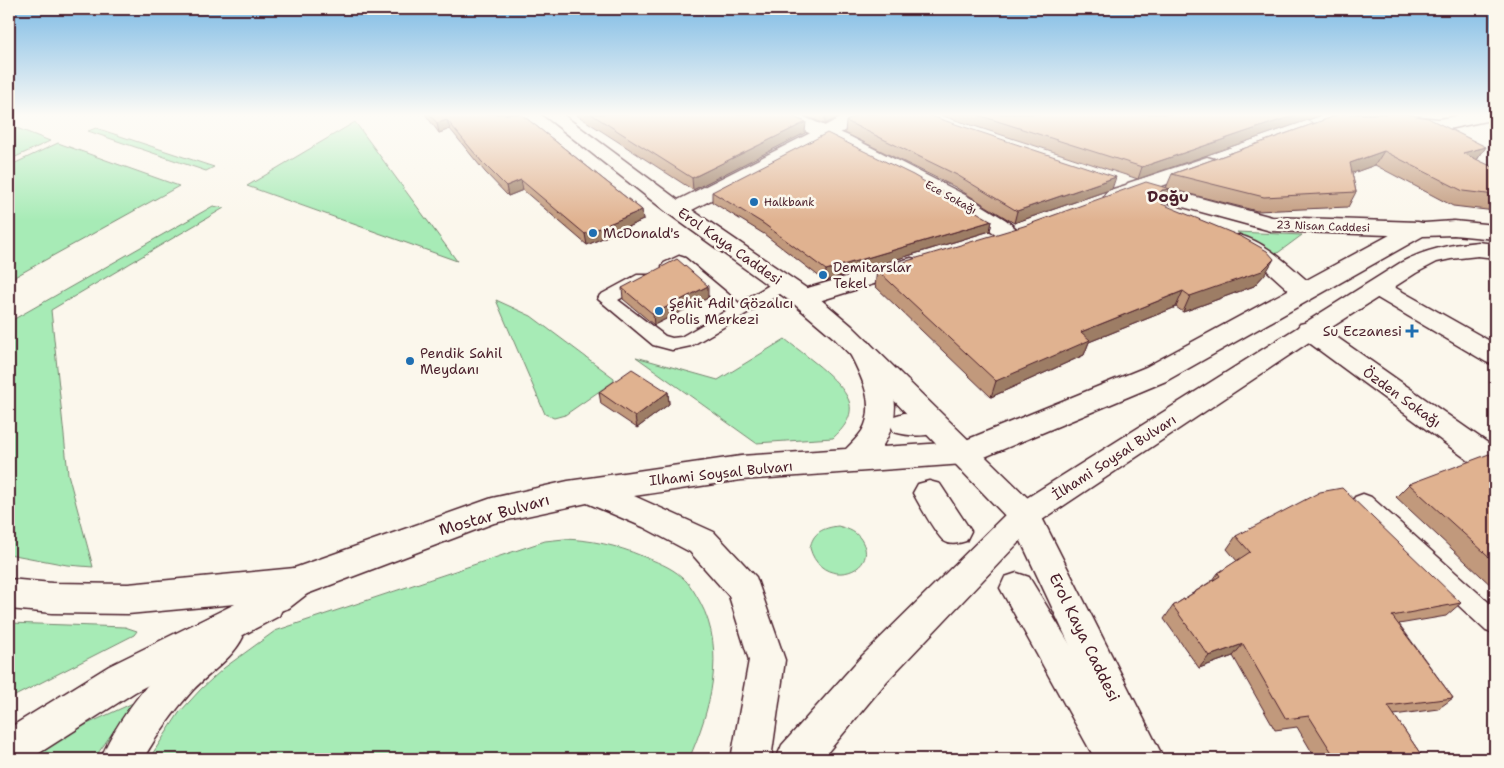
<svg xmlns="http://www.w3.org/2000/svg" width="1504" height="768" viewBox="0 0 1504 768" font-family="'Shantell Sans',sans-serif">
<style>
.green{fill:#a7ebb6;stroke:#788570}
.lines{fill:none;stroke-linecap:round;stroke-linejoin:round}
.lane-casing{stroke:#4a1f2b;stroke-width:3}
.street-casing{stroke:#4a1f2b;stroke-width:3}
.secondary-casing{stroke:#4a1f2b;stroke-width:3}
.primary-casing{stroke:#4a1f2b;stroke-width:3}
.highway-casing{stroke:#4a1f2b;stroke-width:3}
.lane{fill:#fbf7ec;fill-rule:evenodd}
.street{fill:#fbf7ec;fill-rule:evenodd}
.secondary{fill:#fbf7ec;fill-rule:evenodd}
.primary{fill:#fbf7ec;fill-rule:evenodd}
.highway{fill:#fbf7ec;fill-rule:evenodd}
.wall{fill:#c1997c;stroke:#4a1f2b}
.shaded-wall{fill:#9d7d65;stroke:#4a1f2b}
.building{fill:#e0b290;stroke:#4a1f2b}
.poi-dot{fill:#1f6fb2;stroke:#fbf7ec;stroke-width:2}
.labels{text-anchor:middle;stroke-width:5;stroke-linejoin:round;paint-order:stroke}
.far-street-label{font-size:11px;fill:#4a1f2b;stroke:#fbf7ec}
.far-poi-label{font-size:11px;fill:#4a1f2b;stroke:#fbf7ec;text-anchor:start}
.poi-label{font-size:14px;fill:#4a1f2b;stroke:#fbf7ec;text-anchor:start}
.street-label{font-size:14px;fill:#4a1f2b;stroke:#fbf7ec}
.far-district-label{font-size:16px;font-weight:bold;fill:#4a1f2b;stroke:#fbf7ec}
.near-street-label{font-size:16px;fill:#4a1f2b;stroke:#fbf7ec}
</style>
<rect width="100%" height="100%" fill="#fbf7ec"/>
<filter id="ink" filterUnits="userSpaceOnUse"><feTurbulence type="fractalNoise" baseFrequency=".02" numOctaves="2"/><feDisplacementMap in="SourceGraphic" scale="10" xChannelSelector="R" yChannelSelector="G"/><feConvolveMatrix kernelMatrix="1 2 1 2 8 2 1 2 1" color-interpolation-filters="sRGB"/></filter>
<g filter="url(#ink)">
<!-- green -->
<g class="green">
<polygon points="355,122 457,261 247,186"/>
<polygon points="9,125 50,141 9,160"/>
<polygon points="96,128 214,167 206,171 88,131"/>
<polygon points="58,143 179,186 9,280 9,166"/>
<polygon points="213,206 224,208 51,310 68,474 93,567 67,565 9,554 9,322"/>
<polygon points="1237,232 1302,235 1275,255"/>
<polygon points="496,300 531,316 614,378 614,381 565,415 554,418 545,414"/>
<path d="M785,339C803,354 841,379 849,401C854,416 843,429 833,438L756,443L636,357L718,380Z"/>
<path d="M838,526C849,529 858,532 863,543C878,573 821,590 810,548C813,532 823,528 838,526Z"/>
<path d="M564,539C591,540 616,545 642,556C655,561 671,567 682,577C690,584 695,593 700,602C727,651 710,711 689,759H149L179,713L201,689L224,668L275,631L545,541Z"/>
<polygon points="9,623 125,627 137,631 134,635 9,699"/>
<polygon points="133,703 94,759 28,759 85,725"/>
</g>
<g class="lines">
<defs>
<g id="lane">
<polygon points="679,256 685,258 739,303 778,280 784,279 790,280 792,284 790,288 691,346 672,350 653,345 598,299 600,295 637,275 649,275 651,279 649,283 618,300 665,336 672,338 681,337 726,311 678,268 670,271 664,269 662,266 664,263"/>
<polygon points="1363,494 1371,497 1495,608 1495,634 1486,631 1355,509 1352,503 1355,497"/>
</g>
<g id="street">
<polygon points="772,114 797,114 851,137 967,196 1006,220 1022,234 1019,239 1011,241 1003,239 965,213 925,191 837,145 774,118"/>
<path d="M1302,114C1313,113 1329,111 1336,121L1334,125C1324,127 1308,123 1302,114Z"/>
<polygon points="1358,114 1393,114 1439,119 1468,114 1495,114 1495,119 1439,131 1411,129 1360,118"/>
<polygon points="1207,157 1214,159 1217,163 1214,167 1159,187 1272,217 1418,222 1426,224 1429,229 1426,234 1418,236 1271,231 1139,195 1115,202 1107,201 1104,196 1107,191 1126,185 1128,183"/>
<path d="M1239,235C1266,242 1290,266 1311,284L1314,289L1311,294L1302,297L1293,294L1262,266L1231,247L1228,242L1231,237Z"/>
<polygon points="911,258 919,260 923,265 919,270 803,306 794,304 791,298 794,292"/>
<polygon points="1378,280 1387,283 1495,344 1495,365 1486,362 1369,293 1366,288 1369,283"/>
<polygon points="1309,322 1318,324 1495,448 1495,476 1484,472 1300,336 1296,330 1300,324"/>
<path d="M904,413L925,414L935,417L939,425L935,433C921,437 908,436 894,432L890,424L894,416Z"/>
<path d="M929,481L940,484L971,531L966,541C959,543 951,546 944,541C936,535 918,502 913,493L918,484Z"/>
<polygon points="1017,573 1029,577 1131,745 1137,759 1095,759 1000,588 1005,577"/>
</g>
<polygon id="secondary" points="542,114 562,114 678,200 848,114 871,114 869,118 692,210 812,292 852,326 1036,506 1164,759 1123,759 1013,524 834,338 794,304 669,214"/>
<g id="primary">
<path d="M1454,221L1495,225V239L1454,235L1423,236L1166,381L975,461L964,464L741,480L634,496L714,532L756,577L785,660L771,759H731L749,660L729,596L690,552L643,527L587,503L494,523L307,594L289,608L277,612L265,608L260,597L265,586L283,572L492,498L568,481L741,456L846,449C852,443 858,437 862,431C878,404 859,372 847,348L851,342L860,339L869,342C892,378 907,407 882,447L961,442L1146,367L1410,224Z"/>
<path d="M1478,242L1495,244V258L1478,256L1451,259L1437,262L1416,273L1318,336L1036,524L887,681L822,759H776L782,745L861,657L1014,506L1400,263C1426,249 1448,245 1478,242Z"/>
<path d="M225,620L238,625L243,637C233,658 209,673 193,690C174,711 157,735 143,759H101C117,715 181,637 225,620Z"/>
</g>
<polygon id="highway" points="295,568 307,572 312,583 307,594 295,598 282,599 284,605 279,616 135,692 30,759 9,759 9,728 109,666 235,604 128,614 52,613 9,609 9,579 52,583 128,584"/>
</defs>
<!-- lane casing -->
<use href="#lane" class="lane-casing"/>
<!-- street casing -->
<use href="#street" class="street-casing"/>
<!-- secondary casing -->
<use href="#secondary" class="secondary-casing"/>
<!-- primary casing -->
<use href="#primary" class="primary-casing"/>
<!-- highway casing -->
<use href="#highway" class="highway-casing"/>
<!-- lane -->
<use href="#lane" class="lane"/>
<!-- street -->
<use href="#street" class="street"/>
<!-- secondary -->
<use href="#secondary" class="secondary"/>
<!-- primary -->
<use href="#primary" class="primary"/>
<!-- highway -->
<use href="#highway" class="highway"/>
</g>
<!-- wall -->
<g class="wall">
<polygon points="425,114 521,114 642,210 643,220 587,245 523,190 508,196 485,172 450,129 439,133"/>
<polygon points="575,114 786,114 805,133 693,190"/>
<polygon points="801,114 844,114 825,124"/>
<polygon points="937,114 1325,114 1138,179"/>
<polygon points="1341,114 1486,147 1477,160 1495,168 1495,211 1453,206 1375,165 1352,173 1356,192 1348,207 1257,211 1166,188 1172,174"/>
<polygon points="846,121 1112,189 1014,223 955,187 845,133"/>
<polygon points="1170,189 1164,203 1162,204 1265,274 1254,286 1183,312 1176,307 1089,342 1084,355 991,397 875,286 877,270"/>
<polygon points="712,192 992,221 990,231 825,281 764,234 712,202"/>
<polygon points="622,288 708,298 654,325 623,299"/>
<polygon points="599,392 668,392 669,404 637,428 601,404"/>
<polygon points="1495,458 1495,589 1396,497 1409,484"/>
<polygon points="1236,536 1461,603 1446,616 1399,624 1453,698 1438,709 1394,715 1424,759 1316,759 1297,727 1275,730 1233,656 1199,668 1164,619 1173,606 1213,580 1218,573 1237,561 1227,549"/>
</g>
<!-- shaded-wall -->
<g class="shaded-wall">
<polygon points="825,114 844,114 825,124"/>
<polygon points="1298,114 1325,114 1138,179 1142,167"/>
<polygon points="447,120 450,129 439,133 437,123"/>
<polygon points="806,122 805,133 693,190 692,178"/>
<polygon points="1486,147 1476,161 1463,153"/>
<polygon points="1384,151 1375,165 1342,177 1350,163"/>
<polygon points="1116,177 1112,189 1014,223 1017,211"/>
<polygon points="521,180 523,190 508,196 506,186"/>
<polygon points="1170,189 1164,203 1157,205 1158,196 1162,190"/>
<polygon points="642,210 643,220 587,245 585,234"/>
<polygon points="992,221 990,231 825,281 826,270"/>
<polygon points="1274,259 1265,274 1254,286 1183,312 1190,296"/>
<polygon points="708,286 708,298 654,325 653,314"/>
<polygon points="1183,291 1176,307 1089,342 1084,355 991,397 996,381 1081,332"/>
<polygon points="668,392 669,404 637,428 635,417"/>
<polygon points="1243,644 1233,656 1199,668 1209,656"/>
</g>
<!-- building -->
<g class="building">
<polygon points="429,114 521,114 642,210 585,234 521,180 506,186 482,162 447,120 437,123"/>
<polygon points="591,114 786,114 806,122 692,178"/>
<polygon points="860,114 925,114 1116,177 1017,211 957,175 846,121"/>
<polygon points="975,114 1298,114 1142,167"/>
<polygon points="1341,114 1406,114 1428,118 1486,147 1463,153 1495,168 1495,195 1463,191 1384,151 1350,163 1356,192 1264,197 1172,174"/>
<polygon points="827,133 913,175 992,221 826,270 764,224 712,192"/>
<polygon points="1146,182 1170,189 1162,190 1158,196 1162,204 1242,237 1267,251 1274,259 1262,271 1190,296 1183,291 1081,332 1090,340 996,381 877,270 1024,226"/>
<polygon points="677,259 708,286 653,314 622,288"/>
<polygon points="632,369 668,392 635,417 599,392"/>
<polygon points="1489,454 1495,458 1495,562 1409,484"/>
<polygon points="1342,488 1461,603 1392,616 1453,698 1388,706 1424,759 1336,759 1309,716 1286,719 1243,644 1209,656 1173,606 1220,576 1218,573 1250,552 1236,536 1320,492"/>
</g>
</g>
<!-- sky -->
<linearGradient id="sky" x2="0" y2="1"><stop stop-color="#7ebbe5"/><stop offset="0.52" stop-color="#fdfbf6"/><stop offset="1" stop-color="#fdfbf6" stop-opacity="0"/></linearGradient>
<rect width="1504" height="221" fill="url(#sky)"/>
<!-- markers -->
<g class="poi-dot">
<circle cx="754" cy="202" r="5"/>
<circle cx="593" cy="233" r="5"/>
<circle cx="823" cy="275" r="5"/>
<circle cx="659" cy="311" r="5"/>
<path d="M1409.5 323.5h5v5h5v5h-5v5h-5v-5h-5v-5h5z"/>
<circle cx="410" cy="361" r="5"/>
</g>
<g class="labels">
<!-- far-street labels -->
<g class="far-street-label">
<text transform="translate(951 197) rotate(29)" y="4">Ece Sokağı</text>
<text transform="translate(1323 226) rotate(2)" y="4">23 Nisan Caddesi</text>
</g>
<!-- far-poi labels -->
<g class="far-poi-label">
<text x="764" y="206">Halkbank</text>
</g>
<!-- poi labels -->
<g class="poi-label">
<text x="603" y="238">McDonald's</text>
<text x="833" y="272">Demitarslar<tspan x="833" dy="16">Tekel</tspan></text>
<text x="669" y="308">Şehit Adil Gözalıcı<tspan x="669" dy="16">Polis Merkezi</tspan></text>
<text x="1402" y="336" text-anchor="end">Su Eczanesi</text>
<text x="420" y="358">Pendik Sahil<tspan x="420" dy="16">Meydanı</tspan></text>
</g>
<!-- street labels -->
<g class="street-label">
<text transform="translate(730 246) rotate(35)" y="5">Erol Kaya Caddesi</text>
<text transform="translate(1402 397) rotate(36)" y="5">Özden Sokağı</text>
<text transform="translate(1114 457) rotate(-33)" y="5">İlhami Soysal Bulvarı</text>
<text transform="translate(721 473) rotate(-6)" y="5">Ilhami Soysal Bulvarı</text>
</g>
<!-- far-district labels -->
<g class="far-district-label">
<text x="1168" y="202">Doğu</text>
</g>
<!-- near-street labels -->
<g class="near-street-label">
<text transform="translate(494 514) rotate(-16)" y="6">Mostar Bulvarı</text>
<text transform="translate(1085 637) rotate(64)" y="6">Erol Kaya Caddesi</text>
</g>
</g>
<!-- margin -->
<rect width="1504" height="768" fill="none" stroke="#fbf7ec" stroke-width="30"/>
<rect x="15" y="15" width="1474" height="738" fill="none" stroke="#4a1f2b" stroke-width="2" filter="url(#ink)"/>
</svg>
